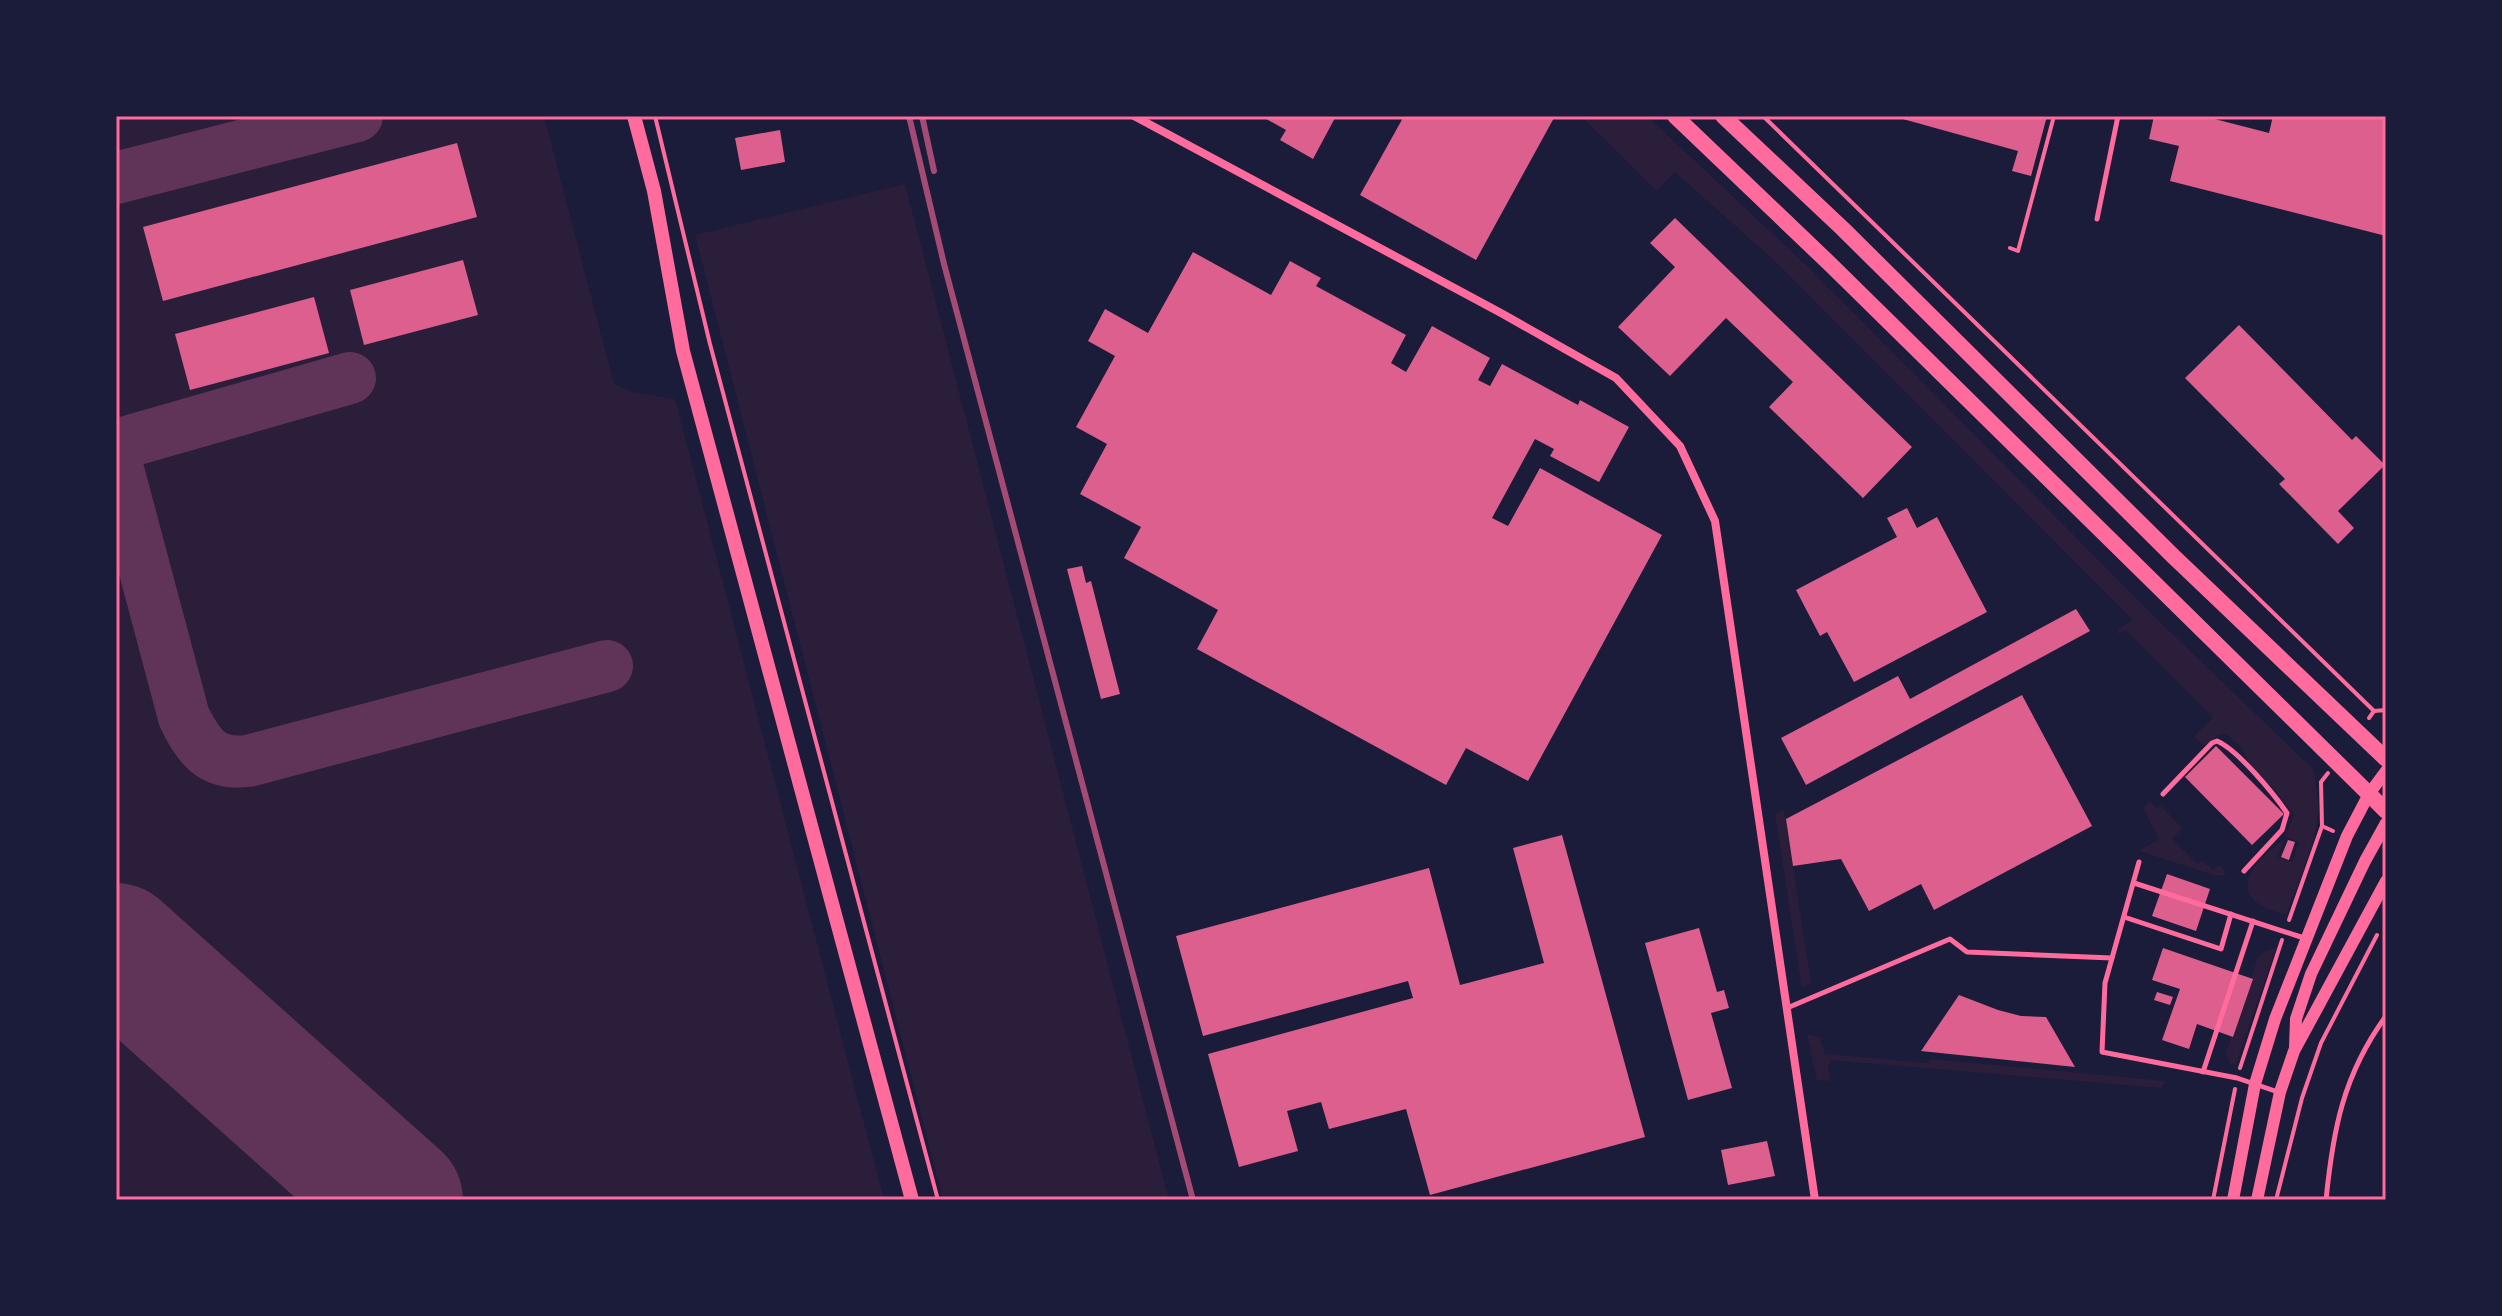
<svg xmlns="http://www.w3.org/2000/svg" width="2502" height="1316" viewBox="0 0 2502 1316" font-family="'Space Grotesk',sans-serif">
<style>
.green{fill:#2a1e3b}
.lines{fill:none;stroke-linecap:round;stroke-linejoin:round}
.taxiway{stroke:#603358;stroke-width:52}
.runway{stroke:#603358;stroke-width:132}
.building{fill:#dd5f8e}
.path{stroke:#ff6b9d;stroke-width:4}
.service{stroke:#ff6b9d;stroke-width:5}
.minor{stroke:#ff6b9d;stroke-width:8}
.tertiary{stroke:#ff6b9d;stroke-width:12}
.secondary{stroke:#ff6b9d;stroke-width:14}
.primary{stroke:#ff6b9d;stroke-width:16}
.trunk{stroke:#ff6b9d;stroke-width:16}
.rail{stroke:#a44b75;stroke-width:6}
.neatline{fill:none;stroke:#ff6b9d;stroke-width:3}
</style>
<rect width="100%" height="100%" fill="#1b1b3a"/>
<!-- green -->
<g class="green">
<polygon points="116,116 544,116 614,384 632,392 675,399 884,1200 116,1200"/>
<path d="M1581,116H1647L1806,265L2158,620L2314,770C2315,784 2319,799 2318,813C2315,848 2298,882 2286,915C2277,912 2264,909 2256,902C2231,880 2268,852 2284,839L2278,857L2292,862L2299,842L2285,837L2294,815L2273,788L2254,771L2241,747L2226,734H2220L2204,746L2194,736L2213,718L2126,630L2119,634L2116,630L2133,620L1778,264L1675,172L1657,191Z"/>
<polygon points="905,184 1169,1200 943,1200 695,235"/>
<polygon points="2150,801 2157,808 2161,806 2182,828 2172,839 2198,864 2202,861 2213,870 2219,865 2226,872 2224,875 2217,876 2139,851 2159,839 2143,808"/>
<polygon points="1784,809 1811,982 1802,989 1775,814"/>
<polygon points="2276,948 2236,1064 2230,1064 2226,1053 2258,957 2265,951"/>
<polygon points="1807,1034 1820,1037 1825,1054 1926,1063 1931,1059 2166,1081 2161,1088 1831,1060 1828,1068 1831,1081 1817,1080"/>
</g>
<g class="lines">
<!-- taxiway -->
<g class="taxiway">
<polyline points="116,178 357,116"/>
<polyline points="116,445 350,378"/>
<path d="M116,462L184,717C199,747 211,765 248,761L607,666"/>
</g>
<!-- runway -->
<polyline class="runway" points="116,949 397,1200"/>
</g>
<!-- building -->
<g class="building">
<polygon points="1261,116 1336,116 1313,159 1280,140 1286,130"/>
<polygon points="1404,116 1555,116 1476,260 1360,195"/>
<polygon points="1892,116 2047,116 2031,176 2012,171 2018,151"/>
<polygon points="2154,116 2203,116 2269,133 2273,116 2386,116 2386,236 2170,181 2179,146 2149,139"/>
<polygon points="780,130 785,162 741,170 735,138"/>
<polygon points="457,143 477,217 163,301 143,227"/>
<polygon points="1675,218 1912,447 1863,498 1769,407 1793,382 1726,318 1670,376 1618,327 1675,267 1650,243"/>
<polygon points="1193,252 1271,295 1290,261 1321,278 1316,286 1406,335 1391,363 1406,372 1432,326 1490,358 1478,380 1490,386 1502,364 1578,405 1580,400 1629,427 1599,482 1550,456 1554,449 1535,439 1492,518 1508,526 1540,468 1662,535 1528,781 1466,748 1446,785 1197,649 1218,610 1124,558 1141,527 1080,494 1107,444 1076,427 1115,356 1088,341 1105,309 1148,333"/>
<polygon points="463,260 478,315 364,345 350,290"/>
<polygon points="314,297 329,353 190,390 175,334"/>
<polygon points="2239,325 2352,440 2356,436 2385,465 2338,511 2354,528 2338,544 2279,484 2285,479 2185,378"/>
<polygon points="1907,508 1917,528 1937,517 1987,612 1854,682 1827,632 1820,636 1796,590 1897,537 1887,518"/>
<polygon points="1082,566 1086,583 1091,581 1120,694 1101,699 1067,569"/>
<polygon points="2076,609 2090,631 1806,785 1781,738 1898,676 1910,699"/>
<polygon points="2022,695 2092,826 1934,910 1921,884 1869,911 1841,859 1793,866 1786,819"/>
<polygon points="2216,746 2284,814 2252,845 2185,777"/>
<polygon points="1562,835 1645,1137 1430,1195 1406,1109 1329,1129 1321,1102 1287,1111 1298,1151 1239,1167 1208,1054 1413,998 1408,981 1203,1036 1176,936 1429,868 1460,985 1544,963 1513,848"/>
<polygon points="2288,840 2295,842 2289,860 2281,857"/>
<polygon points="2167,874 2210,889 2196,931 2152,916"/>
<polygon points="1699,928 1717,992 1724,990 1729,1008 1711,1013 1732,1088 1688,1100 1645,943"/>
<polygon points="2163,948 2253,979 2233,1037 2197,1024 2189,1049 2162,1040 2180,989 2152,980"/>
<polygon points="2157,992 2173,997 2170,1005 2154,1000"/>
<polygon points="1959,995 1998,1010 2021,1016 2046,1017 2075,1067 1921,1051"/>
<polygon points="1767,1141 1775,1176 1728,1185 1721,1150"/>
</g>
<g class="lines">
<!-- path -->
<g class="path">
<polyline points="655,116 710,344 938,1200"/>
<polyline points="1763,116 2374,711"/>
<polyline points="2010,248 2018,251 2054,116"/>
<polyline points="2369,718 2374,711 2386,710"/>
<polyline points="2328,773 2321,782 2322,826 2333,831"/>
<polyline points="2289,920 2322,826"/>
<polyline points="2240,1068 2282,940"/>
<polyline points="2213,1200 2235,1089"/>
<polyline points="2276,1200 2302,1098 2321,1043 2377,935"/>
</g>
<!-- service -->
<g class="service">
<polyline points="2097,219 2118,116"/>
<path d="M2163,794L2212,743L2217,741C2238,750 2274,794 2287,813L2282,830L2244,871"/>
<polyline points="2139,862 2105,983 2102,1052 2237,1078 2278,1092"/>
<polyline points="2134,883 2304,938"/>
<polyline points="2124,917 2221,949 2231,914"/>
<polyline points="1787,1008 1950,939 1967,952 2112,958"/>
<polyline points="2203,1072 2253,921"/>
<path d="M2326,1200C2333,1130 2343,1075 2386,1016"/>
</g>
<!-- minor -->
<polyline class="minor" points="1134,116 1501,313 1616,378 1680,446 1715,521 1815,1200"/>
<!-- tertiary -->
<g class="tertiary">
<polyline points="2295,1048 2296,1019 2311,974 2365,861 2386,823"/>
<polyline points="2233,1200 2255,1084 2275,1019 2347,836 2369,794 2386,771"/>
<polyline points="2257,1200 2280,1092 2294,1051 2386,881"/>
</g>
<!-- secondary -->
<polyline class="secondary" points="634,116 654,191 683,351 912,1200"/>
<!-- primary -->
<polyline class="primary" points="2369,794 2386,811"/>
<!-- trunk -->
<g class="trunk">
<polyline points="1675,116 1831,265 2369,794"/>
<polyline points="1723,116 1843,229 2173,556 2386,759"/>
</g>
<!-- rail -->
<g class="rail">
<polyline points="909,116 944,264 1193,1200"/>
<polyline points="922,116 934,171"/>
</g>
</g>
<!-- border -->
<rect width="2502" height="1316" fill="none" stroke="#1b1b3a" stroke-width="236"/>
<rect x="118" y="118" width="2266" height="1080" class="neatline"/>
</svg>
